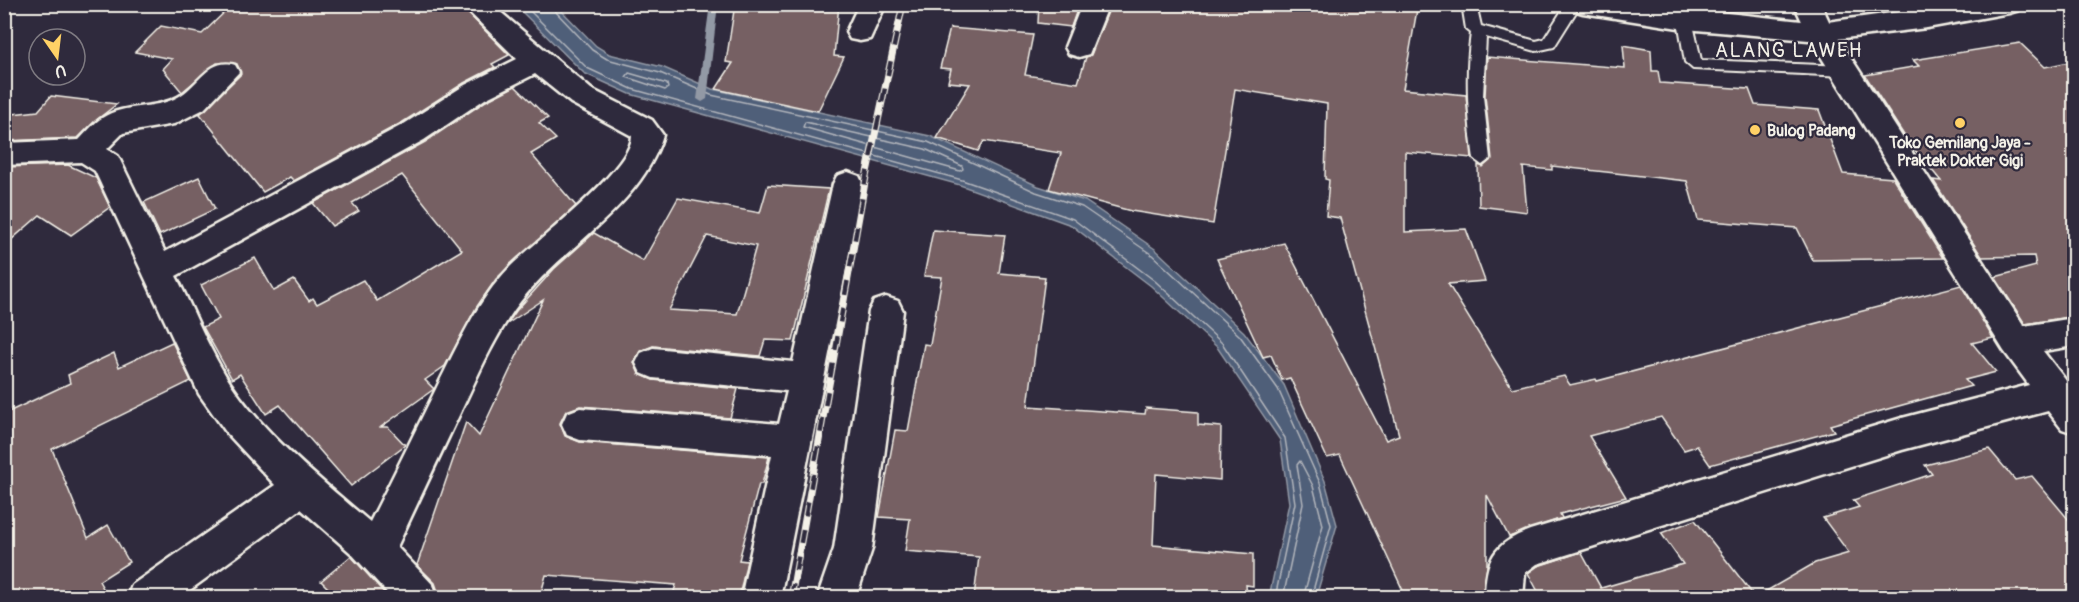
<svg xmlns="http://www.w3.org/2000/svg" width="2079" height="602" viewBox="0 0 2079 602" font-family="Pangolin,sans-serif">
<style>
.water{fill:#505e79;stroke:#9299a5;stroke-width:1.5}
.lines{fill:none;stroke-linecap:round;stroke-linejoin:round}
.shore{stroke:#b2b6bc;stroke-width:1.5}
.stream{fill:#9299a5;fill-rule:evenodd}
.building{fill:#766064;stroke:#f4f1e8;stroke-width:1.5;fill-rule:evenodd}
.service-casing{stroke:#f4f1e8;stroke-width:4}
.minor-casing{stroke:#f4f1e8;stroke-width:5}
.primary-casing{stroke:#f4f1e8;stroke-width:5}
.service{fill:#2f2a3d;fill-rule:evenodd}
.minor{fill:#2f2a3d;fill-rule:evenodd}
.primary{fill:#2f2a3d;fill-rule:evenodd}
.rail-casing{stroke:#f4f1e8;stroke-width:7}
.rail{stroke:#2f2a3d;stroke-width:4.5;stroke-dasharray:14;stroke-linecap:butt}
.poi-dot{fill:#ffd166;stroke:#2f2a3d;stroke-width:2}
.labels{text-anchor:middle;stroke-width:4.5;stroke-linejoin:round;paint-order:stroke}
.poi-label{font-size:16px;font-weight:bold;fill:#f4f1e8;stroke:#2f2a3d;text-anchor:start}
.quarter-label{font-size:20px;letter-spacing:1.5px;fill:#f4f1e8;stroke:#2f2a3d}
</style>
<rect width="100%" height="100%" fill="#2f2a3d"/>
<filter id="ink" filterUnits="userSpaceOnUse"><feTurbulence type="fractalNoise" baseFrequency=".0167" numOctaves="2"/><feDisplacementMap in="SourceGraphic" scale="12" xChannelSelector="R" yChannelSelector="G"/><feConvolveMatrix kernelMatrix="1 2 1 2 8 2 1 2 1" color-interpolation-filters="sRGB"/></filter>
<g filter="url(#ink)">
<!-- water -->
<polygon class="water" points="515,5 556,5 596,46 609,54 662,67 712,89 930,136 1038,186 1085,201 1155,249 1244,332 1284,385 1325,481 1337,525 1316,597 1269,597 1289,503 1280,440 1217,347 1151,286 1071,225 960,185 630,94 584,73"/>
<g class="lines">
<!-- shore -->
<g class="shore">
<polyline points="523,4 587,68 632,89 962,180 1073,219 1155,281 1222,343 1285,438 1295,503 1275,598"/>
<polyline points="553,4 555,11 592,50 607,59 660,73 711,95 928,142 1036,192 1082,207 1151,254 1240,336 1278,389 1320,483 1331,525 1311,598"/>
<polygon points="629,73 667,84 668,88 665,90 626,77"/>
<polygon points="805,122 925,149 962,166 963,169 960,171 803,127"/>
<polyline points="1283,598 1303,504 1297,465 1300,461 1313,486 1323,525 1303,598"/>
</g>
<!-- stream -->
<polygon class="stream" points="710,4 718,4 707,99 702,102 697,99"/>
</g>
<!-- building -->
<g class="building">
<polygon points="233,4 459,4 509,55 492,64 495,67 464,83 403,122 294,181 290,177 263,192 200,114 241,74 237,64 217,63 182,92 163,69 172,59 135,52 161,26 202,34"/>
<polygon points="735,4 839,4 834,56 844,57 818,111 716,89 733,63 726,62"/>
<polygon points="1039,4 1079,4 1071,27 1038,23"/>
<polygon points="1111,4 1335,4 1363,9 1364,4 1418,4 1403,89 1466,95 1472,158 1405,152 1405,232 1466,229 1485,281 1448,284 1512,388 1564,376 1570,385 1596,379 1597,381 1961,285 1993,338 1972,343 1996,372 1965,380 1971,386 1830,425 1834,431 1710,465 1697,446 1684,450 1661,417 1589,436 1626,497 1560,514 1562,518 1509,537 1487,495 1487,566 1483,597 1406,597 1340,455 1327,458 1290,378 1282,380 1271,355 1263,357 1217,259 1284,243 1386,440 1399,435 1340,218 1326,216 1329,180 1325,179 1327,104 1235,89 1213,224 1131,211 1049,189 1061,153 984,141 978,151 937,138 970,84 948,82 951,69 940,68 950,28 1033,35 1025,75 1078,83 1086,57 1091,55"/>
<polygon points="2020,43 2045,67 2074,61 2074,316 2025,324 1995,277 2036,266 2034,256 1982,257 1933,180 1941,181 1909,143 1865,75 1919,66 1913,60"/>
<polygon points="1623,45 1651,50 1652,71 1658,71 1660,83 1749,89 1755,105 1819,110 1843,174 1893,178 1943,258 1813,260 1797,228 1698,220 1687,181 1552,166 1552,170 1523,167 1527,212 1479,206 1478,165 1483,167 1492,159 1485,96 1487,57 1625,68"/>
<polygon points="515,86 548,118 539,123 556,139 531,154 576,206 496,279 476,308 445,366 425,380 434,389 381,427 388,427 405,445 351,486 280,405 266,414 240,374 232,379 203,327 219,319 201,285 255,258 274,291 294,280 309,301 313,298 317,304 363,280 377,301 462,250 402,175 352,203 359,211 332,226 313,203 425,142 486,101"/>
<polygon points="51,96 117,104 95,121 78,138 4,141 4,115 38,111"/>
<polygon points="68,165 96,178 110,207 71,235 40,215 4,246 4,167"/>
<polygon points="199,177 215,209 160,235 144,202"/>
<path d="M768,185L829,189L793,341L765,340L760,356L653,346L640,351L634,362L639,374L653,380L738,389L730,418L580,406L566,411L560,423L565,436L580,442L769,457L762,484H759L739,560L747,561L739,597H672L676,585L546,575L540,597H440L435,583L417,565L466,422L479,436L543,300L507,324L516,311L554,269L594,233L643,261L678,198L760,213ZM707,236L756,246L737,314L669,310Z"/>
<polygon points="933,230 1005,235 999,273 1045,277 1028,406 1145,414 1146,408 1198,412 1198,425 1221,427 1220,480 1156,474 1153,545 1253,554 1253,586 1246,585 1247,597 974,597 979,557 905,551 910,519 879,517 895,430 908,431 924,344 930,345 942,277 924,276"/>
<polygon points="172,342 191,381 52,449 88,538 108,525 129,562 99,581 108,597 4,597 4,414 70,383 68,375 114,353 119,367"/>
<polygon points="1989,449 2015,480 2032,476 2074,526 2074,597 1756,597 1815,563 1849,553 1823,518 1859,507 1853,500 1932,474 1925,465"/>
<polygon points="1695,520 1755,597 1541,597 1528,573 1538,566 1581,552 1601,588 1683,564 1661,533"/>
<polygon points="351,556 388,597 337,597 321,581"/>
</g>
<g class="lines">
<defs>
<g id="service">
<path d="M1462,4H1476L1481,26L1536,41L1544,39L1566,4H1581L1554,47L1536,51L1486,37L1483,96L1490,159L1482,165L1474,159C1468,116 1465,76 1471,33L1466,29Z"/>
<polygon points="1685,15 1692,20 1701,60 1845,66 1853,71 1845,76 1693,69 1685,62 1678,20"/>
</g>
<g id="minor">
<path d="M461,4H491L591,89L652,120L663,135C640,211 557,248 514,310C492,342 477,377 461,411C439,457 418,502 397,547L433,585L438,598H392L351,553L301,509L179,598H127L132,585L275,485L226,432L199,394L95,171L81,162L4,165V143L79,140C86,133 94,123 102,118C125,103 155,110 178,97C199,86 209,57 235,65L239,72L204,109L174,124L123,133L107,149L118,156L165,252L404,124L465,85L517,59ZM535,74L571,103L632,136C632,169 536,241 510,267C477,301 458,345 437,387C415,432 393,477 370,522C321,480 255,428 223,371C205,341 192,307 176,276L424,140L485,99Z"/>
<polygon points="859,4 886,4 870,39 860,41 850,39 846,32"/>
<polygon points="1082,4 1109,4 1089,54 1079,57 1069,54 1065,47"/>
<path d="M1794,4H1821L1833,30L2024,326L2074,318V346L2043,351L2074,391V433L2062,429L2048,411L1902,450L1537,564L1525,573L1523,598H1485C1486,559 1493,544 1530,530L1902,418L2029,385L2004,351L1810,39Z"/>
<polygon points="848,172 859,176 863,184 780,598 741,598 772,455 580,440 567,435 562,424 567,413 580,408 779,424 787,391 653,378 641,373 636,363 641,353 653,348 793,362 833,184 837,176"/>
<polygon points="886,297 898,301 903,311 872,549 856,598 817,598 834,549 869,311 874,301"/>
</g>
<polygon id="primary" points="1570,4 1645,4 1820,23 1956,4 2022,4 2019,10 2009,13 1927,28 1820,41 1685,29 1583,13 1573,10"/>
</defs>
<!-- service casing -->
<use href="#service" class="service-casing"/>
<!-- minor casing -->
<use href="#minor" class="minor-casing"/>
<!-- primary casing -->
<use href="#primary" class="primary-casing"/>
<!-- service -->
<use href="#service" class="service"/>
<!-- minor -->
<use href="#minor" class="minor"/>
<!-- primary -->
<use href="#primary" class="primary"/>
<defs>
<polyline id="rail" points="791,598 866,177 903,4"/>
</defs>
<!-- rail casing -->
<use href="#rail" class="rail-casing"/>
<!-- rail -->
<use href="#rail" class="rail"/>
</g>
</g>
<!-- markers -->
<g class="poi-dot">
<circle cx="1960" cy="123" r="6"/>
<circle cx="1755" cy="130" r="6"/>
</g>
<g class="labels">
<!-- poi labels -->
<g class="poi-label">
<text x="1767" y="136">Bulog Padang</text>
<text x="1960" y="148" text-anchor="middle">Toko Gemilang Jaya -<tspan x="1960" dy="18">Praktek Dokter Gigi</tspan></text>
</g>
<!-- quarter labels -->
<g class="quarter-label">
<text x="1789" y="57">ALANG LAWEH</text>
</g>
</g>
<!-- margin -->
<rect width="2079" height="602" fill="none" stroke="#2f2a3d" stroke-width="24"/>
<rect x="12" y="12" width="2055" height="578" fill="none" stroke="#f4f1e8" stroke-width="2" filter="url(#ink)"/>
<!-- north arrow -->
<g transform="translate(57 57) rotate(166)"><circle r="28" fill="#2f2a3d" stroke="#7e7a81" stroke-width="1.5"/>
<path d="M0-4.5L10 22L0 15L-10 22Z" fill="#ffd166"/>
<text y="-9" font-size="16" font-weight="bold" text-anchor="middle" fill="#f4f1e8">U</text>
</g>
</svg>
